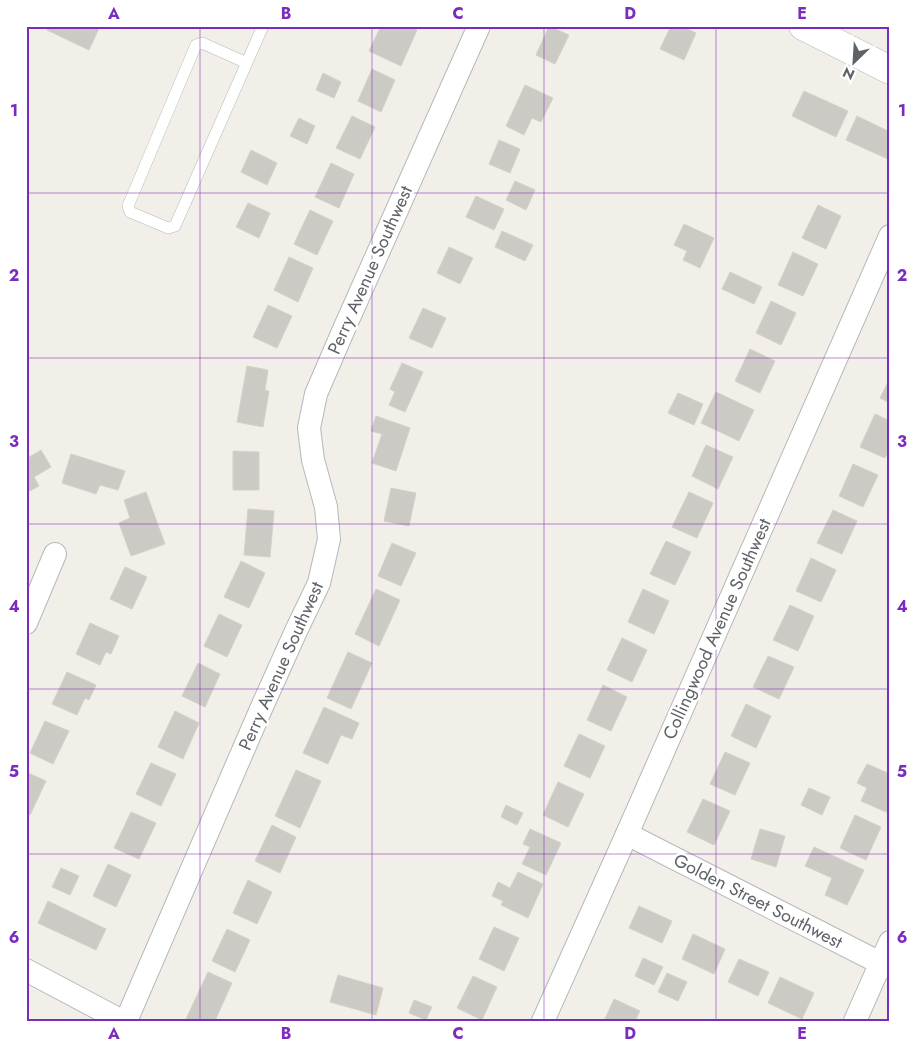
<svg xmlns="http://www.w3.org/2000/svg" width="916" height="1047" viewBox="0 0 916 1047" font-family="Jost,sans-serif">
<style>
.building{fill:#cccac5;stroke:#d6d1c6}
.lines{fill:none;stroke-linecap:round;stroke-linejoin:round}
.lane-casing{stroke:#b5b8bc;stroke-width:12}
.street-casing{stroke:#b5b8bc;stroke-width:24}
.secondary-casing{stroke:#b6babf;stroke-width:29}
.lane{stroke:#fff;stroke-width:11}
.street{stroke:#fff;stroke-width:22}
.secondary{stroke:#fff;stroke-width:28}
.grid{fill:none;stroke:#7b2cbf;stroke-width:1;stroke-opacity:0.55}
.labels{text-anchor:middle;stroke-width:5;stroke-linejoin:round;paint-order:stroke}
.street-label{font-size:18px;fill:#5f6368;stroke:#fff}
.neatline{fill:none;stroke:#7b2cbf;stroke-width:2}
.grid-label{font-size:16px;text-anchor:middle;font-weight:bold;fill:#7b2cbf}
</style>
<rect width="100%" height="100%" fill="#f1efe8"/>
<!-- building -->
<g class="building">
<polygon points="49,26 100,26 89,50 47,30"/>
<polygon points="381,26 409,26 417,30 401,66 369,51"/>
<polygon points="549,26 569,35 555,64 536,55"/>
<polygon points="671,26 681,26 696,33 684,60 660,49"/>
<polygon points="372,69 395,80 381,112 358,101"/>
<polygon points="323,73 341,82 334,98 316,90"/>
<polygon points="525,85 553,98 541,122 532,118 524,135 506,126"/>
<polygon points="804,91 848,111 836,137 792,116"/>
<polygon points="352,116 375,127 360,159 336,148"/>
<polygon points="857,116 890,132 890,160 846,140"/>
<polygon points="299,118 315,126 307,144 290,136"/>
<polygon points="499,140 520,149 510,173 489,164"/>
<polygon points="251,150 277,163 267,185 241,172"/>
<polygon points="331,163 354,174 339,208 315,197"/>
<polygon points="515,181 535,190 526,210 506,200"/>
<polygon points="476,196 504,209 494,230 466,217"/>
<polygon points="248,203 270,213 259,238 236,227"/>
<polygon points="818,205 841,216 826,249 802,238"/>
<polygon points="310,210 333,221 317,255 294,244"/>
<polygon points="684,224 714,238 700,268 683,260 687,251 674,245"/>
<polygon points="502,231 533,245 525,261 495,247"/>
<polygon points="449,247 473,258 460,284 437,273"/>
<polygon points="793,252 818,264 803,296 778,285"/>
<polygon points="289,257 313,268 298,302 274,290"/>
<polygon points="730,272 762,287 754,304 722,289"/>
<polygon points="771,301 796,313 781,345 756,333"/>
<polygon points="268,305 292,316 277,348 253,337"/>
<polygon points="423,308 446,318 432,348 409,338"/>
<polygon points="750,349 775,361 760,393 735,381"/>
<polygon points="402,363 423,372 405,412 389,405 395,392 390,389"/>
<polygon points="247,366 268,370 265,390 269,391 263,427 237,422"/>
<polygon points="890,378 890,403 880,398"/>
<polygon points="716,392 754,410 739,441 701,423"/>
<polygon points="678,393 703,404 694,425 668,413"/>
<polygon points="875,414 890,421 890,448 885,458 860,447"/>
<polygon points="376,416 410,428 396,471 372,463 382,434 371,431"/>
<polygon points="706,445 733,457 718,489 692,476"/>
<polygon points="41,450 51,467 34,477 39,486 26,493 26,459"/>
<polygon points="233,451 259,452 259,490 233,490"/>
<polygon points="71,454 125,471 118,490 100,485 96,494 62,483"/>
<polygon points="853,464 878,475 863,507 839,496"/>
<polygon points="391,488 416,493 409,526 384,521"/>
<polygon points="146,492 165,544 131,556 119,523 130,518 124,500"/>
<polygon points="689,492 713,503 697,538 672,527"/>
<polygon points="248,509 274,511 270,557 244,555"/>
<polygon points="833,510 857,521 842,554 817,543"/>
<polygon points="666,541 691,552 675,585 650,574"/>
<polygon points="392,543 416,553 401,586 378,576"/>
<polygon points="811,558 836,570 821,602 796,591"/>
<polygon points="241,561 265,573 249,608 224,597"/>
<polygon points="125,567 147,577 132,609 110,599"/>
<polygon points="376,589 400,600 379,646 355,634"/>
<polygon points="643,589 669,601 654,634 628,622"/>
<polygon points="790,605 814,616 798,651 773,640"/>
<polygon points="219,614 242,625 227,657 204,646"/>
<polygon points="90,623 119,636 111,654 106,652 100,665 76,654"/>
<polygon points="622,638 647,650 632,682 607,670"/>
<polygon points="348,652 372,663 351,709 327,698"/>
<polygon points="768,656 794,667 779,699 753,687"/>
<polygon points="198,663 220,674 205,707 182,696"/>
<polygon points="67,672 96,685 89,700 85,698 77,715 52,704"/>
<polygon points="603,685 627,697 611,731 587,720"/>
<polygon points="746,704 771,716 756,748 731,736"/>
<polygon points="324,707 359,723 352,739 341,735 328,764 303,753"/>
<polygon points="175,711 199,723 183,759 158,747"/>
<polygon points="45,721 69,731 53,764 30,753"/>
<polygon points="579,734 605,746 590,778 564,766"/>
<polygon points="725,752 750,763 735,795 710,784"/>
<polygon points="151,763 176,774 161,806 136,794"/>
<polygon points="867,764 890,774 890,805 886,812 861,801 867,788 857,783"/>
<polygon points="296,770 321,781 300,828 275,816"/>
<polygon points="26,772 46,781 30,815 26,813"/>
<polygon points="558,782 584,794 568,827 543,815"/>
<polygon points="809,788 830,797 822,815 801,805"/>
<polygon points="703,799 730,811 714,845 687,832"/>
<polygon points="506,805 523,813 517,825 501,817"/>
<polygon points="131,812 156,823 139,859 114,848"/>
<polygon points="855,815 881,827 866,860 840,848"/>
<polygon points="272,825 296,837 280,873 255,861"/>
<polygon points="530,829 561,843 546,875 522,864 530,847 523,844"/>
<polygon points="760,829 785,836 776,867 751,859"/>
<polygon points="814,847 864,870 847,905 825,895 832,878 805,866"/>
<polygon points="108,864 131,875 116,907 93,896"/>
<polygon points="61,868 79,876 70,895 52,887"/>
<polygon points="518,872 543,884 528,918 501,905 503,901 492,896 498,882 510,888"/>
<polygon points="248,880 272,892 257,924 233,913"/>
<polygon points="48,901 106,929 96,950 38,923"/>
<polygon points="639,906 672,921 662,943 629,928"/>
<polygon points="494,927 519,938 504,971 479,959"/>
<polygon points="227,929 250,940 235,972 212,961"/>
<polygon points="693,934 725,949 714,974 682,959"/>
<polygon points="643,958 663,967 654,985 635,976"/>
<polygon points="739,959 769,972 758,996 728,982"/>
<polygon points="208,972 232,983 215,1021 189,1021 186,1019"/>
<polygon points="667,973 687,982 678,1001 658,992"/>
<polygon points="338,975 383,988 376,1015 330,1002"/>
<polygon points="473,976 497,987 482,1020 457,1008"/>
<polygon points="780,977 814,993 802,1019 768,1003"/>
<polygon points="614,999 640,1011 635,1021 604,1021"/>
<polygon points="414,1000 432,1007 426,1020 409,1013"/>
</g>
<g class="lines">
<defs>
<polyline id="lane" points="247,63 202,43 196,45 128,206 130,212 168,228 175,226 263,26"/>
<g id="street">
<polyline points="26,623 55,554"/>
<polyline points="627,834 890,968"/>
<polyline points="26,970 122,1021"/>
<polyline points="126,1021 261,709 296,631 319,583 329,539 326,507 313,460 309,428 316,394 344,329 479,26"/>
<polyline points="543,1021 627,834 890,236"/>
<polyline points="855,1021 890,942"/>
</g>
<polyline id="secondary" points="803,26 890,70"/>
</defs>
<!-- lane casing -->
<use href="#lane" class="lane-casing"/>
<!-- street casing -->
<use href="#street" class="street-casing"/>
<!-- secondary casing -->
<use href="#secondary" class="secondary-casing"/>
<!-- lane -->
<use href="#lane" class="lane"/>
<!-- street -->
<use href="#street" class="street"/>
<!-- secondary -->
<use href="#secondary" class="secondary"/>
</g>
<!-- grid -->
<path class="grid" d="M200,26V1021M372,26V1021M544,26V1021M716,26V1021M26,193H890M26,358H890M26,524H890M26,689H890M26,854H890"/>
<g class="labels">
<!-- street labels -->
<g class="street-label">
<text transform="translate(370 270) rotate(-66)" y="6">Perry Avenue Southwest</text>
<text transform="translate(717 629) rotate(-66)" y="6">Collingwood Avenue Southwest</text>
<text transform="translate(281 666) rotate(-66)" y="6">Perry Avenue Southwest</text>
<text transform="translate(758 901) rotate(27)" y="6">Golden Street Southwest</text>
</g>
</g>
<!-- border -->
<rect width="916" height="1047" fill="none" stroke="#ffffff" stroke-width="55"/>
<!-- north arrow -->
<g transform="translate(854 62) rotate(205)" stroke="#ffffff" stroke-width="4" paint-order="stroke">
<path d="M0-4L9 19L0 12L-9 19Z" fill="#5f6368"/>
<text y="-8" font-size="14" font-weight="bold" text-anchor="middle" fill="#5f6368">N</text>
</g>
<rect x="28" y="28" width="860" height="992" class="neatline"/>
<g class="grid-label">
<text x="114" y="19">A</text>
<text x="286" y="19">B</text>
<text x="458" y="19">C</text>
<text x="630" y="19">D</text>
<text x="802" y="19">E</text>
<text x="14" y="116">1</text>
<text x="902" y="116">1</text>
<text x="14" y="281">2</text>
<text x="902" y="281">2</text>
<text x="14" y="447">3</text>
<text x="902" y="447">3</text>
<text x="14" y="612">4</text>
<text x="902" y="612">4</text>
<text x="14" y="777">5</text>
<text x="902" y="777">5</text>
<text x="14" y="943">6</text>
<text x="902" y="943">6</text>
<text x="114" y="1039">A</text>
<text x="286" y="1039">B</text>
<text x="458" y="1039">C</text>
<text x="630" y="1039">D</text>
<text x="802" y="1039">E</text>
</g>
</svg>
